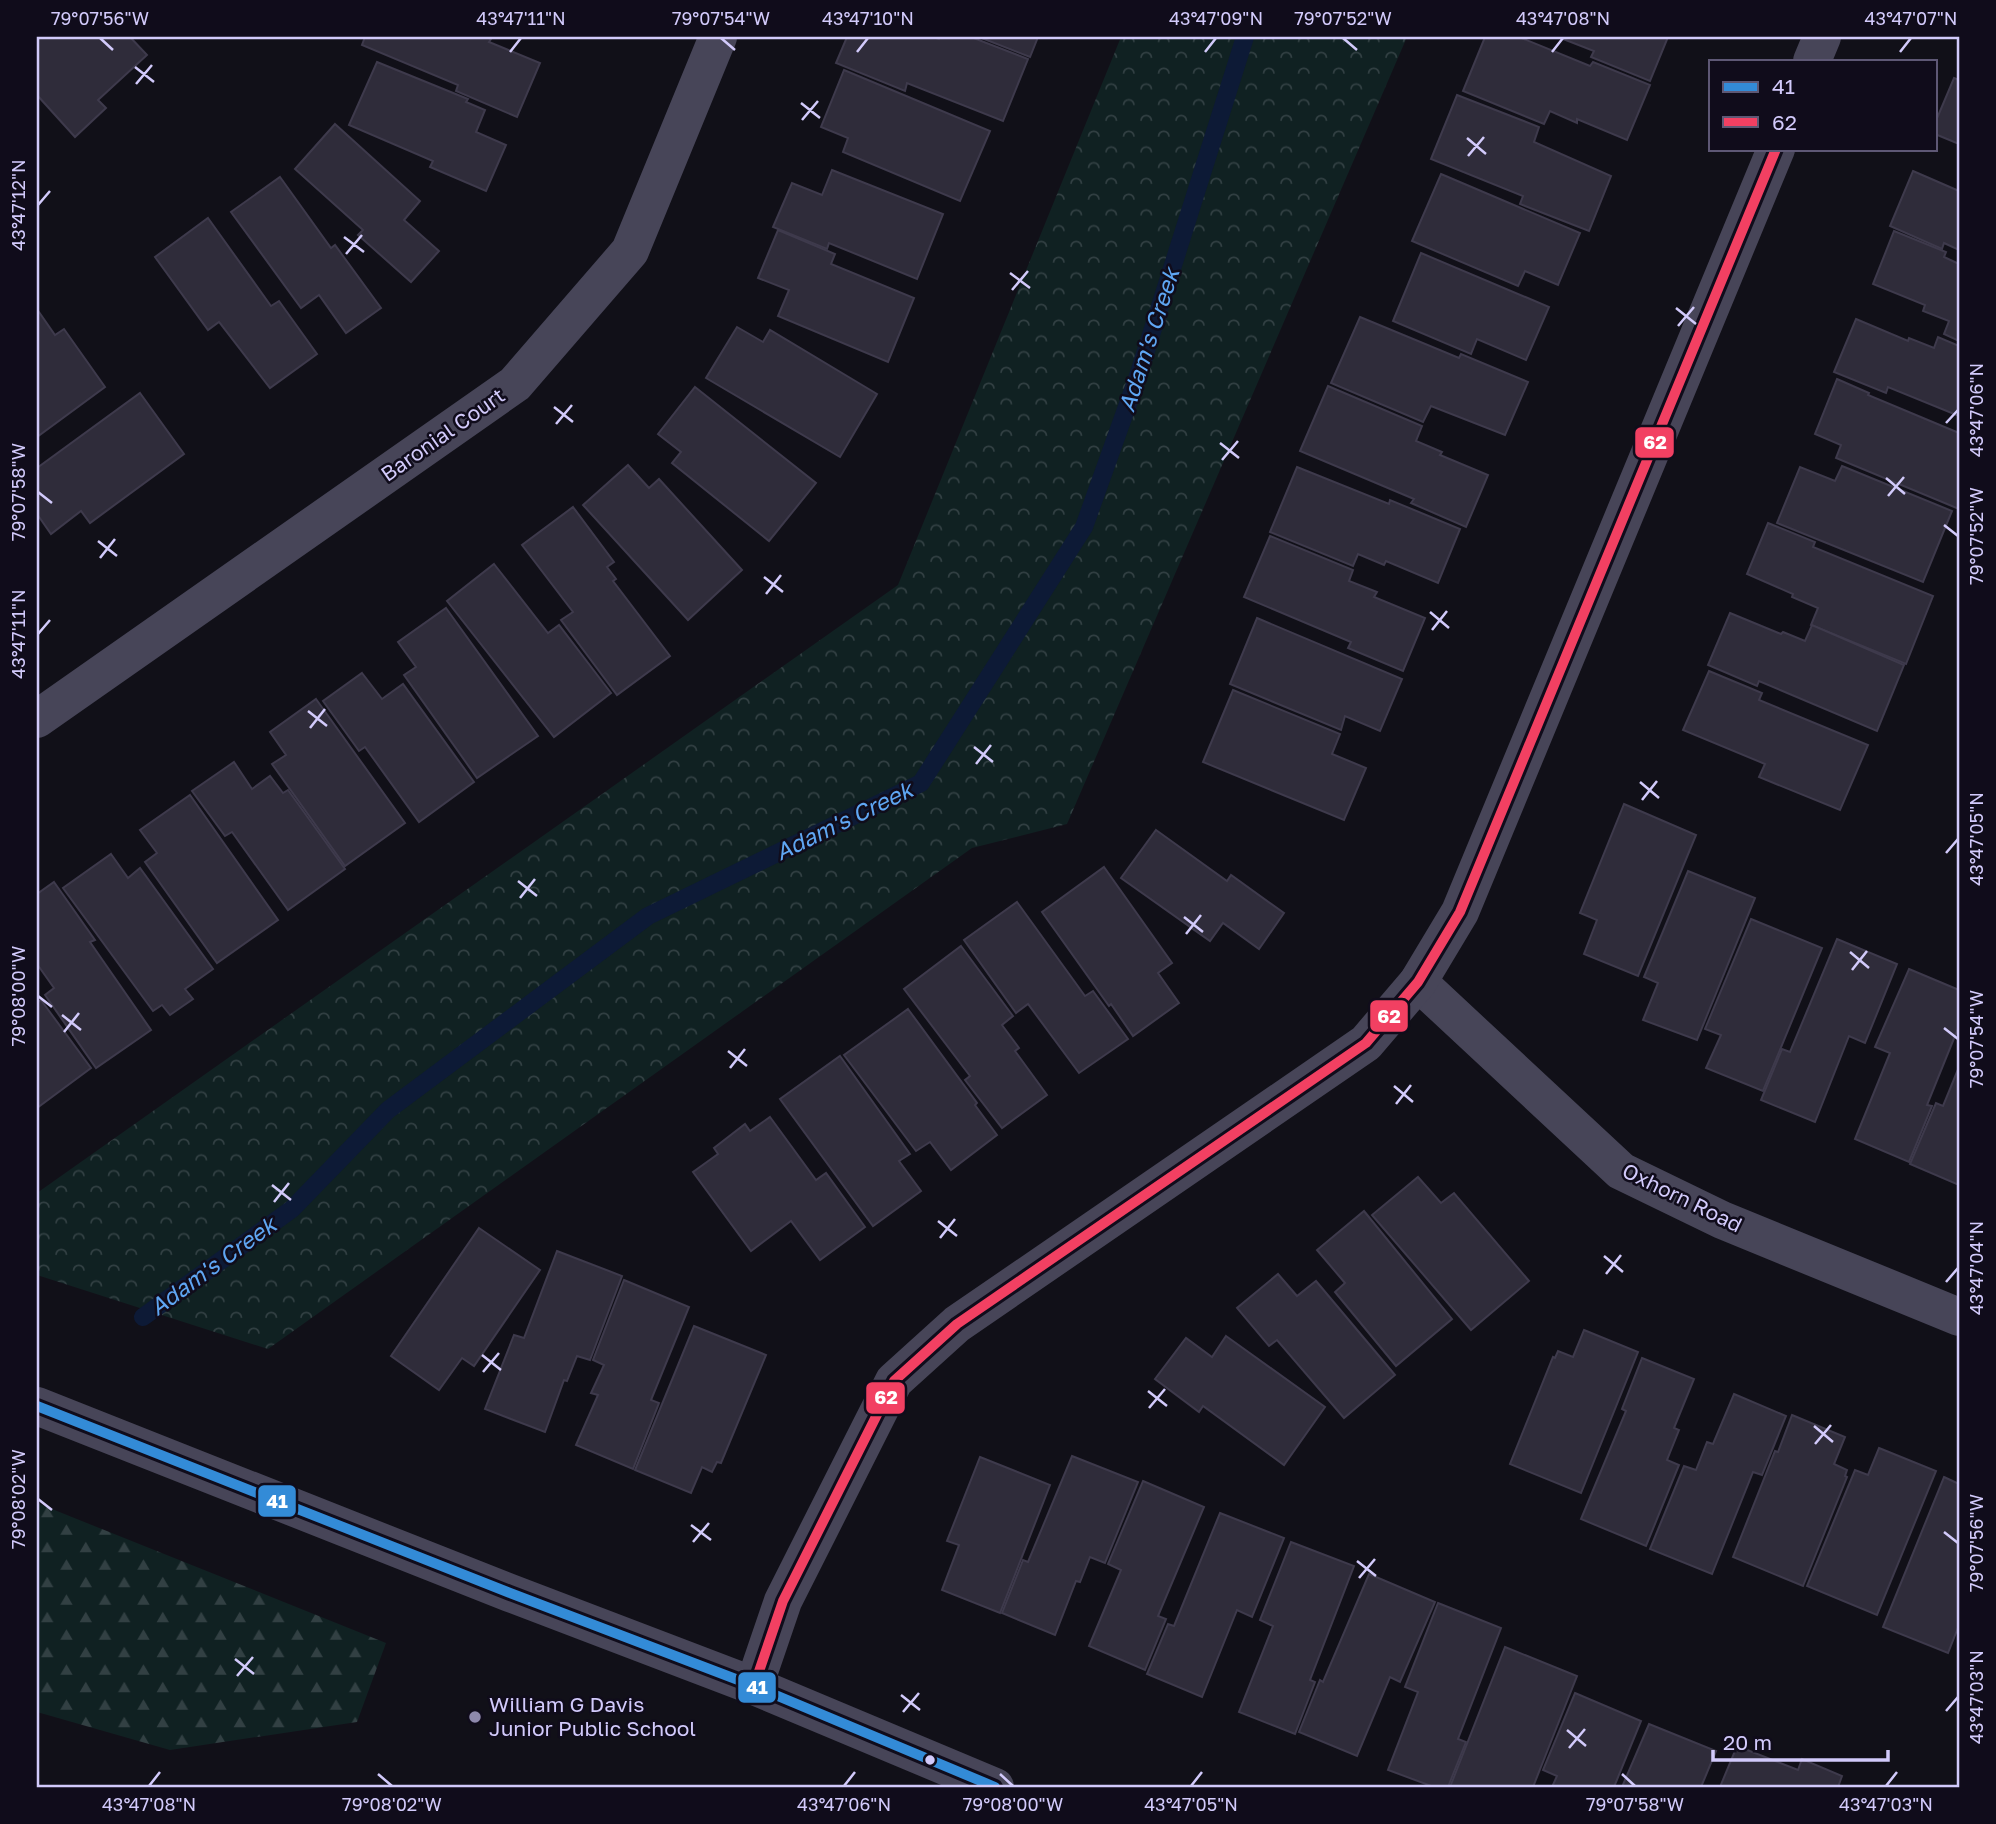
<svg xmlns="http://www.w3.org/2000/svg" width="1996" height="1824" viewBox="0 0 1996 1824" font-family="'Golos Text',sans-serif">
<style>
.forest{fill:url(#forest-firs)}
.park{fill:url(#park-crowns)}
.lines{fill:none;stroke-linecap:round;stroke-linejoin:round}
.stream{stroke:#0d1a36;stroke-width:18}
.building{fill:#2f2c3a;stroke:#3e3a4c;stroke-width:2}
.minor{stroke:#474558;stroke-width:38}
.bus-1-casing{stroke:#100c1b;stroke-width:16}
.bus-2-casing{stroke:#100c1b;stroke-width:16}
.bus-1{stroke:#338bd7;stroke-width:10}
.bus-2{stroke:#f24062;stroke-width:10}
.ticks{fill:none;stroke:#d2cafb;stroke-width:2.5}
.poi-dot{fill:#8e89ac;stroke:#100c1b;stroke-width:2.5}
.bus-dot{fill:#d2cafb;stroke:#100c1b;stroke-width:2.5}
.labels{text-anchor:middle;stroke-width:5;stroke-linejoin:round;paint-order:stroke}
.street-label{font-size:21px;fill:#d2cafb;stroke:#100c1b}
.poi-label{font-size:21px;fill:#d2cafb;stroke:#100c1b;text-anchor:start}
.water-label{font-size:23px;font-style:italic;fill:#5fa6f3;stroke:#100c1b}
.line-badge{stroke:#100c1b;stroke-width:2.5}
.badge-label{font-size:19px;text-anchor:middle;font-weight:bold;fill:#fff}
.neatline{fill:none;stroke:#d2cafb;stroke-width:2.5}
.ticks-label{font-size:18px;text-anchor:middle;fill:#d2cafb}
</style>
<defs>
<pattern id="forest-firs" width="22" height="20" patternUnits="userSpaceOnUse" patternTransform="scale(1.75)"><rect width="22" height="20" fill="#102122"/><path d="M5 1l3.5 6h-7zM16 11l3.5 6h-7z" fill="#324043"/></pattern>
<pattern id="park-crowns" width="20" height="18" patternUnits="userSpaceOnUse" patternTransform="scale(1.75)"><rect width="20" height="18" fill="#102122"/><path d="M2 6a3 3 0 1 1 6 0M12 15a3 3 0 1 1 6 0" fill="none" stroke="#324043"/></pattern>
</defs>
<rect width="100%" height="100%" fill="#111018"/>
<!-- forest -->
<polygon class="forest" points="37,1503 386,1643 357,1722 170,1750 37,1712"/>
<!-- park -->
<polygon class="park" points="1121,37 1407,37 1067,824 972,848 268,1349 37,1275 37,1193 898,585"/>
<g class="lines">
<!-- stream -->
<polyline class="stream" points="143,1317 292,1209 388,1110 648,916 921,783 1084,527 1139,373 1245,37"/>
</g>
<!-- building -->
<g class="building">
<polygon points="37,37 130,37 147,55 98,100 106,108 75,137 37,95"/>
<polygon points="365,37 486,37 491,39 489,42 540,63 517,117 456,91 458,85 362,45"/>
<polygon points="847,37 933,37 939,39 940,37 971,37 1028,59 1003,121 907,83 905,91 836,63"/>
<polygon points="979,37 1038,37 1030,57"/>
<polygon points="1485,37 1519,37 1590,66 1593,62 1650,85 1627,140 1577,119 1577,123 1550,111 1544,124 1463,91"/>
<polygon points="1558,37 1668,37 1650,81 1591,57 1594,51"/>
<polygon points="377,62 468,99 466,102 485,110 476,132 506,145 486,191 430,167 433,161 349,125"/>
<polygon points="844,70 990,131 960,201 843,152 848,138 821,127"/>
<polygon points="1954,78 1959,80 1959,144 1935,134 1935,123"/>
<polygon points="1457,95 1539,127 1534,142 1611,176 1589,231 1520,204 1523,196 1431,159"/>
<polygon points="335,124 420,201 404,220 439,251 411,282 358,235 363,230 295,169"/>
<polygon points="832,170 943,214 917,279 829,243 827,249 773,227 792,183 822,195"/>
<polygon points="1913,171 1959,191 1959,250 1944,243 1942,249 1890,226"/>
<polygon points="1441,174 1580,233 1558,285 1525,271 1518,286 1412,241"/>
<polygon points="280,177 331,248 335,245 381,308 346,333 319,295 301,308 231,212"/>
<polygon points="208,218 271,306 279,301 317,354 270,388 219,322 208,330 155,257"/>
<polygon points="778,230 835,254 831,264 914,298 888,362 778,316 789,290 758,278"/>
<polygon points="1894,231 1946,252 1944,257 1959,264 1959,341 1944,334 1949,321 1923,311 1925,305 1873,284"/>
<polygon points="1421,253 1549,307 1526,360 1477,339 1471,354 1393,321"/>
<polygon points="39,312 55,335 64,329 105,387 37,437 37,314"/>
<polygon points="1360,317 1459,358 1461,354 1528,382 1505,435 1431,406 1423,422 1331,383"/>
<polygon points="1856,319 1908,341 1909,338 1934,348 1938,337 1959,346 1959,416 1888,387 1886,393 1834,372"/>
<polygon points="737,327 763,342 770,330 877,394 840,457 706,378"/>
<polygon points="1837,379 1869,393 1868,395 1959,433 1959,509 1836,458 1841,445 1815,434"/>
<polygon points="1328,386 1422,426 1416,441 1442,452 1440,455 1488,475 1466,527 1411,503 1414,499 1300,451"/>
<polygon points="695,387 816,483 769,541 672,463 681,452 658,434"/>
<polygon points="140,393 184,454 90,523 81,511 51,534 37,514 37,468"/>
<polygon points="628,465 649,488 659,479 742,570 688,620 583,505"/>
<polygon points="1842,466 1952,511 1923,582 1777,523 1800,467 1835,481"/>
<polygon points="1297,467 1389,504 1390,500 1460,529 1438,583 1386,561 1384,565 1358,554 1353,566 1270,532"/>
<polygon points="573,507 614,562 607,567 616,579 613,581 670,656 617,695 561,620 573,612 522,545"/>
<polygon points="1768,523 1815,542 1813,547 1933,596 1906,664 1811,625 1818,608 1792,597 1793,594 1747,574"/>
<polygon points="1270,536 1353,570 1349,581 1377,592 1374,597 1425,618 1403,671 1348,648 1351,642 1244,597"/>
<polygon points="494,564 548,633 559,625 611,693 554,737 447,601"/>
<polygon points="446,608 538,736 477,778 404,675 416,667 398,642"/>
<polygon points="1730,613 1781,634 1783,632 1805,641 1812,625 1904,665 1877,731 1759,681 1757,686 1708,665"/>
<polygon points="1257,618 1402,679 1380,731 1345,716 1341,730 1230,684"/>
<polygon points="1709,671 1762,693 1759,700 1868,745 1840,810 1759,777 1765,764 1683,730"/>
<polygon points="362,673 382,699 403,684 474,782 419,822 365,747 359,751 323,701"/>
<polygon points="1233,690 1340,734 1332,754 1366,768 1344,820 1203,762"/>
<polygon points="316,699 405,823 345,866 272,764 286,755 270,732"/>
<polygon points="234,762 252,789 270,776 283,793 288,790 345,869 288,910 232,832 225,836 192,791"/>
<polygon points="190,795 278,920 217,963 145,862 157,853 140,830"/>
<polygon points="1624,804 1696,835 1638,976 1584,954 1597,920 1580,913"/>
<polygon points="1156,830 1227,881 1231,875 1284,913 1259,949 1223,923 1210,941 1121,878"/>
<polygon points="111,854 128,878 140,868 213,969 185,989 193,999 170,1015 162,1005 153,1011 63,888"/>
<polygon points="1104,867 1172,963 1158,973 1179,1003 1133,1036 1111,1004 1109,1006 1042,912"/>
<polygon points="1688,871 1755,898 1697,1040 1643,1020 1658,983 1644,977"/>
<polygon points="54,882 95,940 90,942 151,1030 96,1068 45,995 54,988 37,964 37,894"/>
<polygon points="1017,902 1085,996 1093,991 1128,1039 1079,1073 1028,1004 1016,1013 964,940"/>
<polygon points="1751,919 1822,948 1763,1091 1706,1068 1721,1035 1705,1029"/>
<polygon points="1837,939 1897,964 1865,1043 1849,1036 1815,1122 1761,1100 1782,1049 1790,1052"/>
<polygon points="961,946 1013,1016 1002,1025 1019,1048 1015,1051 1047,1095 1002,1128 965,1080 970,1076 904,989"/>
<polygon points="1909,969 1959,990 1959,1026 1927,1105 1932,1106 1909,1162 1855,1139 1890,1053 1875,1047"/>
<polygon points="41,1000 91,1068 37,1108 37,1003"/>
<polygon points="908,1009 977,1103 975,1105 997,1135 951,1170 930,1142 916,1151 844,1055"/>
<polygon points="840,1056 910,1154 899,1161 921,1191 873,1226 780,1099"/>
<polygon points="1959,1067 1959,1185 1910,1164 1936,1103 1943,1106"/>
<polygon points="770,1117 816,1180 826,1173 865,1227 820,1260 791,1221 751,1251 693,1172 718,1154 714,1148 745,1124 750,1131"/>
<polygon points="1418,1177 1441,1203 1454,1193 1529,1281 1471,1330 1372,1215"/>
<polygon points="1364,1211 1452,1319 1396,1366 1335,1292 1345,1283 1317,1250"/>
<polygon points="479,1228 540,1270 474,1366 462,1358 439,1390 391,1356"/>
<polygon points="557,1251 622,1276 590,1360 577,1356 567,1381 564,1380 545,1432 485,1409 514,1335 524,1338"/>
<polygon points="1278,1274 1297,1296 1316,1281 1395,1375 1344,1418 1277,1340 1269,1346 1237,1308"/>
<polygon points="624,1280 689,1307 651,1400 659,1403 633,1469 576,1445 598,1395 591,1393 604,1365 593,1360"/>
<polygon points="694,1326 766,1355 721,1463 717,1462 712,1472 702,1467 691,1493 635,1470"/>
<polygon points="1584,1330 1638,1352 1581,1493 1510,1464 1553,1357 1555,1358 1558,1351 1573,1357"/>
<polygon points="1226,1336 1325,1407 1284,1465 1203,1406 1199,1412 1155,1379 1186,1338 1212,1357"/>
<polygon points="1642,1358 1694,1379 1674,1428 1679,1430 1667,1460 1679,1465 1646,1546 1581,1519 1626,1411 1622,1409"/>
<polygon points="1734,1394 1786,1416 1762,1475 1753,1472 1712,1574 1650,1549 1684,1466 1696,1470 1707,1442 1713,1444"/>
<polygon points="1792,1415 1845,1437 1834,1464 1847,1470 1845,1476 1847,1477 1803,1586 1733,1557 1775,1451 1778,1452"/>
<polygon points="1879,1448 1936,1471 1877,1615 1807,1586 1855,1470 1868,1475"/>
<polygon points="1072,1456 1138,1482 1105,1563 1090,1557 1080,1582 1076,1581 1055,1635 1002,1613 1023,1560 1028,1562"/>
<polygon points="980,1457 1050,1485 1000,1613 942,1590 959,1545 947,1541"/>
<polygon points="1944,1477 1959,1484 1959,1625 1948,1653 1883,1627"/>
<polygon points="1143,1481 1204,1507 1158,1616 1166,1619 1145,1670 1089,1646 1121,1570 1108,1564"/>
<polygon points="1220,1513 1284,1538 1252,1617 1237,1610 1202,1697 1147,1674 1168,1624 1174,1626"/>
<polygon points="1291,1542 1354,1566 1310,1680 1315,1682 1295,1734 1239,1712 1273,1626 1260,1620"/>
<polygon points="1369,1574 1435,1602 1400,1682 1390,1677 1357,1756 1299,1732 1320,1680 1323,1682"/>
<polygon points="1438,1603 1501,1628 1458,1739 1466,1742 1448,1787 1434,1787 1388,1770 1418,1692 1405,1687"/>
<polygon points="1505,1647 1577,1676 1533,1787 1450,1787"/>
<polygon points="1575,1693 1641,1721 1614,1787 1552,1787 1557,1776 1543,1770"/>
<polygon points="1649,1724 1716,1751 1701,1787 1622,1787"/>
<polygon points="1737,1746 1798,1770 1802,1759 1842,1776 1838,1787 1720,1787"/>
</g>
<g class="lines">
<!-- minor -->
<g class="minor">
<polyline points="1812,61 1822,37"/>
<polyline points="37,719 515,384 630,251 718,37"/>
<polyline points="1418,982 1621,1171 1722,1220 1959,1317"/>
<polyline points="37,1406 510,1593 754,1686 995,1787"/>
<polyline points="754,1686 783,1601 894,1381 957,1324 1366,1043 1418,982 1460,912 1776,149"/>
</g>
<defs>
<polyline id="bus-1" points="37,1406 510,1593 754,1686 995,1787"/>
<polyline id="bus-2" points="754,1686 783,1601 894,1381 957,1324 1366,1043 1418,982 1460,912 1776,149"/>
</defs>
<!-- bus-1 casing -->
<use href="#bus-1" class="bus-1-casing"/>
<!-- bus-2 casing -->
<use href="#bus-2" class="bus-2-casing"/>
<!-- bus-1 -->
<use href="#bus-1" class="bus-1"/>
<!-- bus-2 -->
<use href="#bus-2" class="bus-2"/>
</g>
<!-- ticks -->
<path class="ticks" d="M100,38L113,50M721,38L735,50M1343,38L1357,50M510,52L521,38M857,52L868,38M1205,52L1216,38M1552,52L1563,38M1900,52L1911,38M135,67L154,82M136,84L152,65M801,103L820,118M802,120L818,101M1467,138L1486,154M1468,156L1484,137M38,205L50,191M344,237L364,252M346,254L362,235M1010,273L1030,288M1012,290L1028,271M1676,308L1696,324M1678,326L1694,307M554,407L573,422M1946,423L1958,410M556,424L572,405M1220,443L1239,458M1222,460L1238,441M1886,478L1905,494M38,492L52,503M1888,496L1904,477M1944,525L1958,536M98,541L117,556M100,558L115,539M764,577L783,592M766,594L781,575M1430,612L1449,628M1432,630L1447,611M38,634L50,620M308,711L327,726M310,728L325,709M974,747L993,762M976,764L991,745M1640,782L1659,798M1642,800L1657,781M1946,853L1958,839M518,881L537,896M520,898L535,879M1184,917L1203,932M1186,934L1201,915M1850,952L1869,968M1852,970L1867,951M38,996L52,1007M62,1015L81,1030M1944,1028L1958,1039M64,1032L79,1013M728,1051L747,1066M730,1068L745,1049M1394,1086L1413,1102M1396,1104L1411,1085M272,1185L291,1200M274,1202L289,1183M938,1221L957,1236M940,1238L955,1219M1604,1256L1623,1272M1606,1274L1621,1255M1946,1282L1958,1268M482,1355L501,1370M483,1372L499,1353M1148,1391L1167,1406M1149,1408L1165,1389M1814,1426L1833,1442M1815,1444L1831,1425M38,1499L52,1510M691,1525L711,1540M1944,1532L1958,1543M693,1542L709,1523M1357,1561L1376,1576M1359,1578L1375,1559M235,1659L254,1674M237,1676L253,1657M901,1695L920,1710M1946,1711L1958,1697M903,1712L919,1693M1567,1730L1586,1746M1569,1748L1585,1729M378,1774L392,1786M1000,1774L1013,1786M1622,1774L1635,1786M149,1786L160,1772M844,1786L855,1772M1191,1786L1202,1772M1886,1786L1897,1772"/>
<!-- markers -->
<circle class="poi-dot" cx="475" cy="1717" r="7"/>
<circle class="bus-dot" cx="930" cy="1760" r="6"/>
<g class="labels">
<!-- street labels -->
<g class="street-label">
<text transform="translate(443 435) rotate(-35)" y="7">Baronial Court</text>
<text transform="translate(1682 1198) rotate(26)" y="7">Oxhorn Road</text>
</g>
<!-- poi labels -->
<g class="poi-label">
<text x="489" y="1712">William G Davis<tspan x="489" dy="24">Junior Public School</tspan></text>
</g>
<!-- water labels -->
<g class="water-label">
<text transform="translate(1149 340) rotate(-72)" y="8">Adam's Creek</text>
<text transform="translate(844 821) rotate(-26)" y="8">Adam's Creek</text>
<text transform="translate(213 1266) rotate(-36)" y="8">Adam's Creek</text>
</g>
</g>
<g class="line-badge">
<rect x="1634" y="426" width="41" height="33" rx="7" fill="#f24062"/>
<rect x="1369" y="999" width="40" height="34" rx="7" fill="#f24062"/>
<rect x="865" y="1381" width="41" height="34" rx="7" fill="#f24062"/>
<rect x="257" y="1484" width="40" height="34" rx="7" fill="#338bd7"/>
<rect x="737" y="1671" width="40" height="33" rx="7" fill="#338bd7"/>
</g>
<g class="badge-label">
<text x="1655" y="449">62</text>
<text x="1389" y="1023">62</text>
<text x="886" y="1404">62</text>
<text x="277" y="1508">41</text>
<text x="757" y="1694">41</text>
</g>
<!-- border -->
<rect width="1996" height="1824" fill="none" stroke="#100c1b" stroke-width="77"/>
<!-- legend -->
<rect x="1709" y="60" width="228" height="91" fill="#100c1b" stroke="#5e5875" stroke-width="2"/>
<rect x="1723" y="82" width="35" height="10" fill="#338bd7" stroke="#5e5875" stroke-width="2"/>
<text x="1772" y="94" font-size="21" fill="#d2cafb">41</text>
<rect x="1723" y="117" width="35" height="10" fill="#f24062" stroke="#5e5875" stroke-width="2"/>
<text x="1772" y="130" font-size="21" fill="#d2cafb">62</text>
<!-- scale -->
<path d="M1713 1750v10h175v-10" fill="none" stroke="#d2cafb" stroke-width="3.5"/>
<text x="1723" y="1750" font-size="21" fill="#d2cafb" stroke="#100c1b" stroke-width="5" paint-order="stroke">20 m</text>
<rect x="38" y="38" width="1920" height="1748" class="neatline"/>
<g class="ticks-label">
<text x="100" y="25">79°07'56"W</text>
<text x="521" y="25">43°47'11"N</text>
<text x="721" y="25">79°07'54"W</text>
<text x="868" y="25">43°47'10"N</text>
<text x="1216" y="25">43°47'09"N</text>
<text x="1343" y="25">79°07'52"W</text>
<text x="1563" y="25">43°47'08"N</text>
<text x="1911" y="25">43°47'07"N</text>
<text transform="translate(19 205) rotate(-90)" y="6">43°47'12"N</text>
<text transform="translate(1977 410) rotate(-90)" y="6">43°47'06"N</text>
<text transform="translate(19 492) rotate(-90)" y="6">79°07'58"W</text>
<text transform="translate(1977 536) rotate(-90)" y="6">79°07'52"W</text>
<text transform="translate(19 634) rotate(-90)" y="6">43°47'11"N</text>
<text transform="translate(1977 839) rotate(-90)" y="6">43°47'05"N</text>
<text transform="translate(19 996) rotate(-90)" y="6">79°08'00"W</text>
<text transform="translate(1977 1039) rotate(-90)" y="6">79°07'54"W</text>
<text transform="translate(1977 1268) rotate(-90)" y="6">43°47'04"N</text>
<text transform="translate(19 1499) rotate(-90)" y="6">79°08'02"W</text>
<text transform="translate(1977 1543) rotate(-90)" y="6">79°07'56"W</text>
<text transform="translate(1977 1697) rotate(-90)" y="6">43°47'03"N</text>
<text x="149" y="1811">43°47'08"N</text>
<text x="392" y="1811">79°08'02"W</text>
<text x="844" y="1811">43°47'06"N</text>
<text x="1013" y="1811">79°08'00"W</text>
<text x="1191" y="1811">43°47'05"N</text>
<text x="1635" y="1811">79°07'58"W</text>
<text x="1886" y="1811">43°47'03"N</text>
</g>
</svg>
